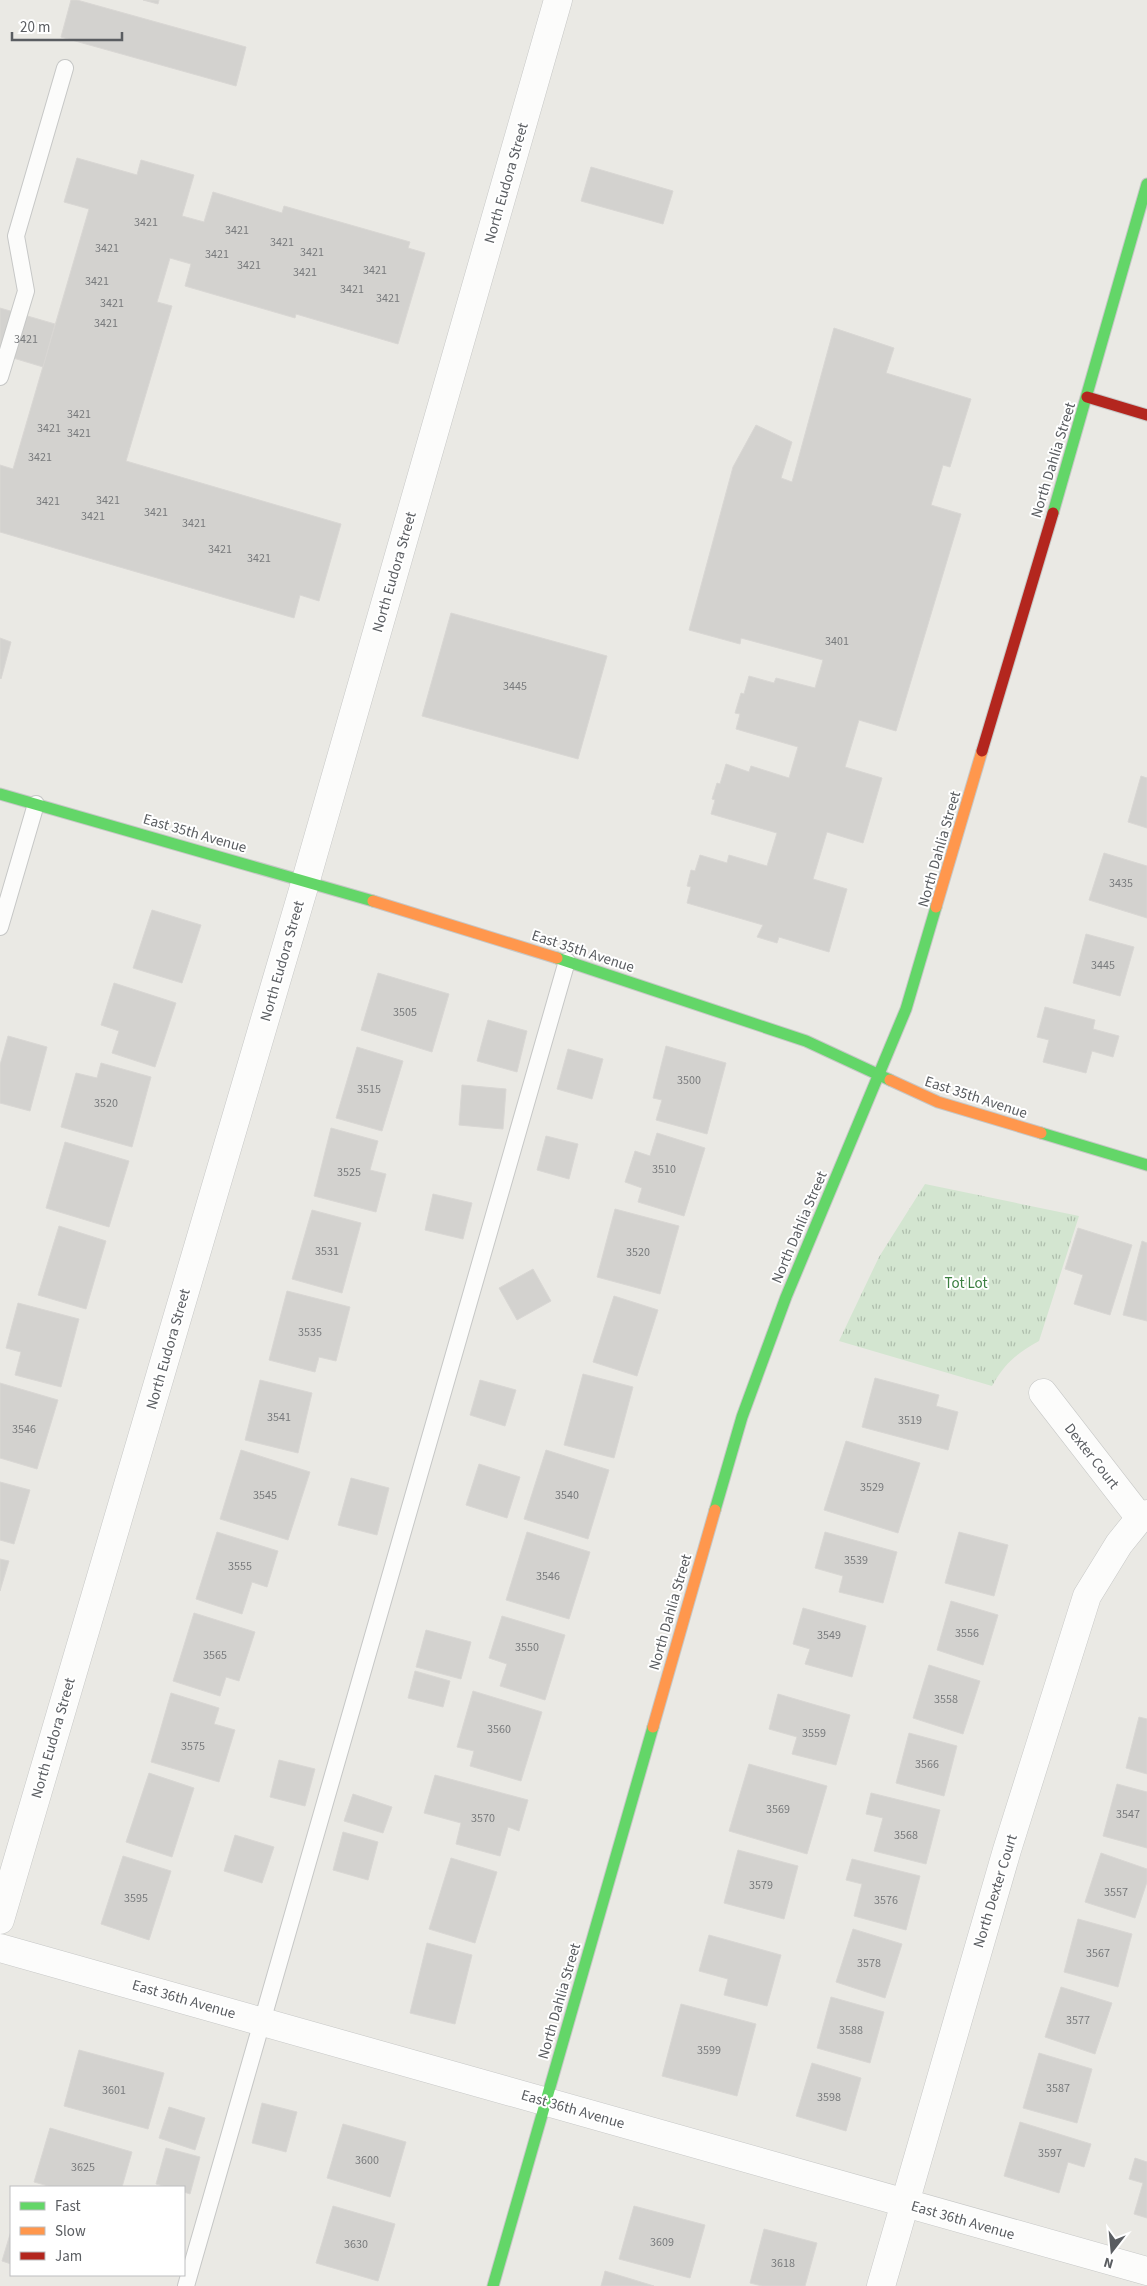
<svg xmlns="http://www.w3.org/2000/svg" width="1147" height="2286" viewBox="0 0 1147 2286" font-family="'Source Sans 3',sans-serif">
<style>
.grass{fill:url(#grass-tufts)}
.building{fill:#d3d2cf;stroke:#d9d7d4}
.lines{fill:none;stroke-linecap:round;stroke-linejoin:round}
.lane-casing{stroke:#c6c7c6;stroke-width:18}
.street-casing{stroke:#c6c7c6;stroke-width:29}
.fast-casing{stroke:#c6c7c6;stroke-width:13}
.slow-casing{stroke:#c6c7c6;stroke-width:13}
.jam-casing{stroke:#c6c7c6;stroke-width:13}
.lane{stroke:#fcfcfb;stroke-width:16}
.street{stroke:#fcfcfb;stroke-width:28}
.fast{stroke:#63d668;stroke-width:11}
.slow{stroke:#ff974d;stroke-width:11}
.jam{stroke:#b3261e;stroke-width:11}
.labels{text-anchor:middle;stroke-width:4;stroke-linejoin:round;paint-order:stroke}
.number-label{font-size:12px;fill:#797b7d}
.street-label{font-size:15px;fill:#5a5d61;stroke:#fff}
.park-label{font-size:15px;fill:#3b7f40;stroke:#fff}
</style>
<defs>
<pattern id="grass-tufts" width="24" height="20" patternUnits="userSpaceOnUse" patternTransform="scale(1.25)"><rect width="24" height="20" fill="#d3e5d0"/><path d="M3 7l-1-3M5 7V3M7 7l1-3M15 17l-1-3M17 17v-4M19 17l1-3" fill="none" stroke="#aebdac"/></pattern>
</defs>
<rect width="100%" height="100%" fill="#eae9e4"/>
<!-- grass -->
<path class="grass" d="M925,1184L1079,1216L1039,1341C1016,1354 1005,1363 992,1386L839,1341L879,1257Z"/>
<!-- building -->
<g class="building">
<polygon points="71,0 77,0 246,47 236,86 61,37"/>
<polygon points="143,0 159,0 158,4"/>
<polygon points="77,158 137,175 141,160 194,175 182,216 204,222 213,192 282,213 284,206 410,242 408,248 425,253 398,344 296,314 295,318 185,286 191,264 170,258 157,302 172,306 126,461 341,524 319,601 300,595 294,618 0,532 0,465 13,469 89,209 64,202"/>
<polygon points="591,167 673,191 663,224 581,201"/>
<polygon points="0,308 55,324 43,367 0,354"/>
<polygon points="834,328 894,348 886,373 971,399 950,467 943,465 931,505 961,514 896,731 859,720 845,767 882,778 863,843 827,832 813,879 847,889 829,952 779,937 777,943 757,937 763,925 687,903 691,887 687,886 691,870 695,871 700,855 727,863 729,855 767,866 777,833 711,814 715,800 712,799 717,783 720,784 726,764 749,772 751,766 789,778 798,747 736,729 740,714 735,713 741,693 744,694 749,676 774,683 776,678 815,688 823,660 741,638 740,644 689,630 733,467 756,425 792,442 781,478 792,482"/>
<polygon points="451,613 607,656 578,759 422,716"/>
<polygon points="0,638 11,642 1,679 0,678"/>
<polygon points="1141,776 1147,778 1147,828 1128,822"/>
<polygon points="1104,853 1147,866 1147,918 1089,900"/>
<polygon points="152,910 201,925 182,983 133,968"/>
<polygon points="1086,934 1134,947 1120,996 1073,983"/>
<polygon points="378,973 449,994 432,1052 361,1030"/>
<polygon points="114,983 176,1003 155,1067 112,1053 119,1031 101,1025"/>
<polygon points="1045,1007 1095,1020 1093,1029 1119,1036 1113,1057 1092,1051 1086,1073 1043,1062 1049,1040 1037,1037"/>
<polygon points="488,1020 527,1031 517,1072 477,1061"/>
<polygon points="8,1036 47,1047 30,1111 0,1103 0,1065"/>
<polygon points="666,1046 726,1063 707,1134 656,1120 662,1100 653,1098"/>
<polygon points="357,1047 403,1061 382,1131 336,1118"/>
<polygon points="568,1049 603,1059 592,1099 557,1089"/>
<polygon points="101,1063 151,1077 132,1147 61,1127 76,1073 97,1078"/>
<polygon points="462,1085 506,1089 503,1129 459,1125"/>
<polygon points="331,1128 378,1141 370,1170 386,1174 376,1212 314,1196"/>
<polygon points="657,1133 705,1148 684,1216 638,1202 642,1188 625,1182 635,1151 650,1156"/>
<polygon points="546,1136 578,1144 569,1179 537,1170"/>
<polygon points="65,1142 129,1161 109,1227 46,1208"/>
<polygon points="433,1194 472,1203 463,1239 425,1230"/>
<polygon points="615,1209 679,1226 660,1294 597,1277"/>
<polygon points="312,1210 361,1223 342,1293 292,1279"/>
<polygon points="59,1226 106,1241 86,1309 38,1295"/>
<polygon points="1078,1228 1132,1245 1110,1315 1074,1304 1083,1275 1065,1269"/>
<polygon points="1142,1241 1147,1243 1147,1321 1123,1315"/>
<polygon points="533,1269 551,1301 517,1320 499,1288"/>
<polygon points="287,1291 350,1307 336,1361 319,1357 315,1372 269,1360"/>
<polygon points="614,1296 658,1310 637,1376 593,1362"/>
<polygon points="18,1303 79,1319 61,1387 15,1375 21,1352 6,1348"/>
<polygon points="583,1374 633,1387 614,1458 564,1445"/>
<polygon points="875,1378 939,1395 936,1406 958,1412 948,1450 862,1427"/>
<polygon points="260,1380 312,1393 298,1453 245,1440"/>
<polygon points="480,1380 516,1390 505,1426 470,1415"/>
<polygon points="0,1383 58,1400 37,1469 0,1458"/>
<polygon points="846,1441 920,1463 898,1533 824,1510"/>
<polygon points="241,1450 310,1472 288,1540 220,1519"/>
<polygon points="546,1450 609,1470 588,1539 524,1519"/>
<polygon points="479,1464 520,1477 507,1518 466,1505"/>
<polygon points="351,1478 389,1488 377,1535 338,1525"/>
<polygon points="0,1482 30,1490 14,1544 0,1540"/>
<polygon points="217,1532 278,1551 267,1587 252,1582 242,1614 196,1599"/>
<polygon points="527,1532 590,1552 569,1619 506,1600"/>
<polygon points="825,1532 897,1552 883,1603 839,1592 843,1576 815,1568"/>
<polygon points="959,1532 1008,1545 994,1596 945,1583"/>
<polygon points="0,1559 9,1561 0,1591"/>
<polygon points="951,1601 998,1615 983,1665 937,1650"/>
<polygon points="803,1608 866,1626 852,1677 805,1664 810,1649 793,1644"/>
<polygon points="194,1613 255,1632 239,1681 226,1677 220,1696 173,1681"/>
<polygon points="502,1616 565,1635 545,1700 500,1686 507,1664 489,1658"/>
<polygon points="426,1630 471,1642 461,1679 416,1667"/>
<polygon points="929,1665 980,1681 963,1734 913,1718"/>
<polygon points="415,1671 450,1681 443,1707 408,1698"/>
<polygon points="473,1691 542,1712 521,1781 470,1766 474,1751 457,1747"/>
<polygon points="171,1693 219,1708 214,1724 235,1730 219,1782 151,1762"/>
<polygon points="778,1694 850,1715 836,1765 792,1754 797,1737 769,1729"/>
<polygon points="1139,1717 1147,1719 1147,1774 1126,1768"/>
<polygon points="909,1733 957,1746 944,1796 896,1783"/>
<polygon points="279,1760 315,1769 305,1806 270,1797"/>
<polygon points="749,1764 827,1786 807,1854 729,1831"/>
<polygon points="149,1773 194,1788 172,1857 126,1842"/>
<polygon points="435,1775 528,1800 519,1831 508,1827 500,1856 456,1844 461,1823 424,1813"/>
<polygon points="1117,1784 1147,1792 1147,1848 1103,1836"/>
<polygon points="871,1793 940,1810 926,1864 874,1851 883,1818 866,1814"/>
<polygon points="353,1794 392,1807 383,1833 344,1821"/>
<polygon points="343,1832 378,1842 368,1880 333,1870"/>
<polygon points="235,1835 274,1847 262,1883 224,1871"/>
<polygon points="738,1850 798,1866 784,1919 724,1903"/>
<polygon points="1101,1853 1147,1869 1147,1882 1135,1918 1085,1902"/>
<polygon points="123,1856 171,1871 149,1940 101,1924"/>
<polygon points="451,1858 497,1872 475,1943 429,1929"/>
<polygon points="852,1859 920,1876 906,1930 854,1916 862,1884 846,1880"/>
<polygon points="1078,1919 1132,1934 1118,1987 1064,1972"/>
<polygon points="853,1929 902,1944 885,1998 836,1982"/>
<polygon points="709,1935 781,1955 767,2006 724,1995 728,1979 699,1971"/>
<polygon points="427,1943 472,1955 455,2024 410,2013"/>
<polygon points="1061,1987 1112,2003 1095,2054 1045,2037"/>
<polygon points="831,1997 884,2012 870,2063 817,2048"/>
<polygon points="681,2004 756,2024 737,2096 662,2076"/>
<polygon points="79,2050 164,2073 148,2129 64,2106"/>
<polygon points="1039,2053 1092,2069 1077,2123 1023,2108"/>
<polygon points="812,2063 861,2078 846,2131 796,2116"/>
<polygon points="262,2103 297,2112 286,2152 252,2143"/>
<polygon points="169,2107 205,2118 195,2150 159,2138"/>
<polygon points="1020,2122 1091,2144 1084,2167 1068,2162 1059,2193 1004,2176"/>
<polygon points="343,2124 406,2142 390,2197 327,2178"/>
<polygon points="50,2128 132,2152 122,2187 52,2187 34,2182"/>
<polygon points="166,2148 200,2157 190,2194 184,2192 184,2187 167,2187 156,2184"/>
<polygon points="1135,2158 1147,2162 1147,2218 1134,2214 1143,2183 1129,2179"/>
<polygon points="333,2206 395,2224 378,2281 316,2263"/>
<polygon points="634,2206 705,2225 690,2278 619,2259"/>
<polygon points="764,2229 817,2243 805,2286 762,2286 750,2283"/>
<polygon points="11,2231 11,2264 2,2261"/>
<polygon points="605,2271 654,2286 601,2286"/>
</g>
<g class="lines">
<defs>
<g id="lane">
<polyline points="0,377 26,291 16,236 65,68"/>
<polyline points="0,927 36,804"/>
<polyline points="186,2286 567,961"/>
</g>
<g id="street">
<polyline points="1043,1393 1140,1518"/>
<polyline points="0,1920 306,880 558,0"/>
<polyline points="0,1948 1147,2271"/>
<polyline points="881,2286 1007,1850 1087,1596 1119,1544 1140,1518 1147,1514"/>
</g>
<g id="fast">
<polyline points="1053,513 1147,184"/>
<polyline points="0,794 373,901"/>
<polyline points="557,958 806,1041 890,1080"/>
<polyline points="1041,1133 1147,1165"/>
<polyline points="715,1510 742,1417 786,1297 906,1009 936,907"/>
<polyline points="493,2286 653,1727"/>
</g>
<g id="slow">
<polyline points="373,901 557,958"/>
<polyline points="936,907 982,751"/>
<polyline points="890,1080 938,1102 1041,1133"/>
<polyline points="653,1727 715,1510"/>
</g>
<g id="jam">
<polyline points="1087,397 1147,415"/>
<polyline points="982,751 1053,513"/>
</g>
</defs>
<!-- lane casing -->
<use href="#lane" class="lane-casing"/>
<!-- street casing -->
<use href="#street" class="street-casing"/>
<!-- fast casing -->
<use href="#fast" class="fast-casing"/>
<!-- slow casing -->
<use href="#slow" class="slow-casing"/>
<!-- jam casing -->
<use href="#jam" class="jam-casing"/>
<!-- lane -->
<use href="#lane" class="lane"/>
<!-- street -->
<use href="#street" class="street"/>
<!-- fast -->
<use href="#fast" class="fast"/>
<!-- slow -->
<use href="#slow" class="slow"/>
<!-- jam -->
<use href="#jam" class="jam"/>
</g>
<g class="labels">
<!-- number labels -->
<g class="number-label">
<text x="146" y="226">3421</text>
<text x="237" y="234">3421</text>
<text x="282" y="246">3421</text>
<text x="107" y="252">3421</text>
<text x="312" y="256">3421</text>
<text x="217" y="258">3421</text>
<text x="249" y="269">3421</text>
<text x="375" y="274">3421</text>
<text x="305" y="276">3421</text>
<text x="97" y="285">3421</text>
<text x="352" y="293">3421</text>
<text x="388" y="302">3421</text>
<text x="112" y="307">3421</text>
<text x="106" y="327">3421</text>
<text x="26" y="343">3421</text>
<text x="79" y="418">3421</text>
<text x="49" y="432">3421</text>
<text x="79" y="437">3421</text>
<text x="40" y="461">3421</text>
<text x="108" y="504">3421</text>
<text x="48" y="505">3421</text>
<text x="156" y="516">3421</text>
<text x="93" y="520">3421</text>
<text x="194" y="527">3421</text>
<text x="220" y="553">3421</text>
<text x="259" y="562">3421</text>
<text x="837" y="645">3401</text>
<text x="515" y="690">3445</text>
<text x="1121" y="887">3435</text>
<text x="1103" y="969">3445</text>
<text x="405" y="1016">3505</text>
<text x="689" y="1084">3500</text>
<text x="369" y="1093">3515</text>
<text x="106" y="1107">3520</text>
<text x="664" y="1173">3510</text>
<text x="349" y="1176">3525</text>
<text x="327" y="1255">3531</text>
<text x="638" y="1256">3520</text>
<text x="310" y="1336">3535</text>
<text x="279" y="1421">3541</text>
<text x="910" y="1424">3519</text>
<text x="24" y="1433">3546</text>
<text x="872" y="1491">3529</text>
<text x="265" y="1499">3545</text>
<text x="567" y="1499">3540</text>
<text x="856" y="1564">3539</text>
<text x="240" y="1570">3555</text>
<text x="548" y="1580">3546</text>
<text x="967" y="1637">3556</text>
<text x="829" y="1639">3549</text>
<text x="527" y="1651">3550</text>
<text x="215" y="1659">3565</text>
<text x="946" y="1703">3558</text>
<text x="499" y="1733">3560</text>
<text x="814" y="1737">3559</text>
<text x="193" y="1750">3575</text>
<text x="927" y="1768">3566</text>
<text x="778" y="1813">3569</text>
<text x="1128" y="1818">3547</text>
<text x="483" y="1822">3570</text>
<text x="906" y="1839">3568</text>
<text x="761" y="1889">3579</text>
<text x="1116" y="1896">3557</text>
<text x="136" y="1902">3595</text>
<text x="886" y="1904">3576</text>
<text x="1098" y="1957">3567</text>
<text x="869" y="1967">3578</text>
<text x="1078" y="2024">3577</text>
<text x="851" y="2034">3588</text>
<text x="709" y="2054">3599</text>
<text x="1058" y="2092">3587</text>
<text x="114" y="2094">3601</text>
<text x="829" y="2101">3598</text>
<text x="1050" y="2157">3597</text>
<text x="367" y="2164">3600</text>
<text x="83" y="2171">3625</text>
<text x="662" y="2246">3609</text>
<text x="356" y="2248">3630</text>
<text x="783" y="2267">3618</text>
</g>
<!-- street labels -->
<g class="street-label">
<text transform="translate(506 183) rotate(-74)" y="5">North Eudora Street</text>
<text transform="translate(1053 460) rotate(-73)" y="5">North Dahlia Street</text>
<text transform="translate(394 572) rotate(-74)" y="5">North Eudora Street</text>
<text transform="translate(195 833) rotate(16)" y="5">East 35th Avenue</text>
<text transform="translate(939 849) rotate(-74)" y="5">North Dahlia Street</text>
<text transform="translate(583 951) rotate(18)" y="5">East 35th Avenue</text>
<text transform="translate(282 961) rotate(-74)" y="5">North Eudora Street</text>
<text transform="translate(976 1097) rotate(18)" y="5">East 35th Avenue</text>
<text transform="translate(799 1227) rotate(-67)" y="5">North Dahlia Street</text>
<text transform="translate(168 1349) rotate(-74)" y="5">North Eudora Street</text>
<text transform="translate(1092 1456) rotate(52)" y="5">Dexter Court</text>
<text transform="translate(670 1612) rotate(-74)" y="5">North Dahlia Street</text>
<text transform="translate(53 1738) rotate(-74)" y="5">North Eudora Street</text>
<text transform="translate(995 1891) rotate(-73)" y="5">North Dexter Court</text>
<text transform="translate(184 1999) rotate(16)" y="5">East 36th Avenue</text>
<text transform="translate(559 2001) rotate(-74)" y="5">North Dahlia Street</text>
<text transform="translate(573 2109) rotate(16)" y="5">East 36th Avenue</text>
<text transform="translate(963 2220) rotate(16)" y="5">East 36th Avenue</text>
</g>
<!-- park labels -->
<g class="park-label">
<text x="966" y="1288">Tot Lot</text>
</g>
</g>
<!-- legend -->
<rect x="10" y="2186" width="175" height="90" fill="#ffffff" stroke="#bdbec0"/>
<rect x="20" y="2202" width="25" height="8" fill="#63d668" stroke="#bdbec0"/>
<text x="55" y="2211" font-size="15" fill="#5a5d61">Fast</text>
<rect x="20" y="2227" width="25" height="8" fill="#ff974d" stroke="#bdbec0"/>
<text x="55" y="2236" font-size="15" fill="#5a5d61">Slow</text>
<rect x="20" y="2252" width="25" height="8" fill="#b3261e" stroke="#bdbec0"/>
<text x="55" y="2261" font-size="15" fill="#5a5d61">Jam</text>
<!-- north arrow -->
<g transform="translate(1112 2251) rotate(196)" stroke="#ffffff" stroke-width="4" paint-order="stroke">
<path d="M0-4L9 19L0 12L-9 19Z" fill="#5a5d61"/>
<text y="-8" font-size="14" font-weight="bold" text-anchor="middle" fill="#5a5d61">N</text>
</g>
<!-- scale -->
<path d="M12 32v8h110v-8" fill="none" stroke="#5a5d61" stroke-width="2.5"/>
<text x="20" y="32" font-size="15" fill="#5a5d61" stroke="#ffffff" stroke-width="4" paint-order="stroke">20 m</text>
</svg>
